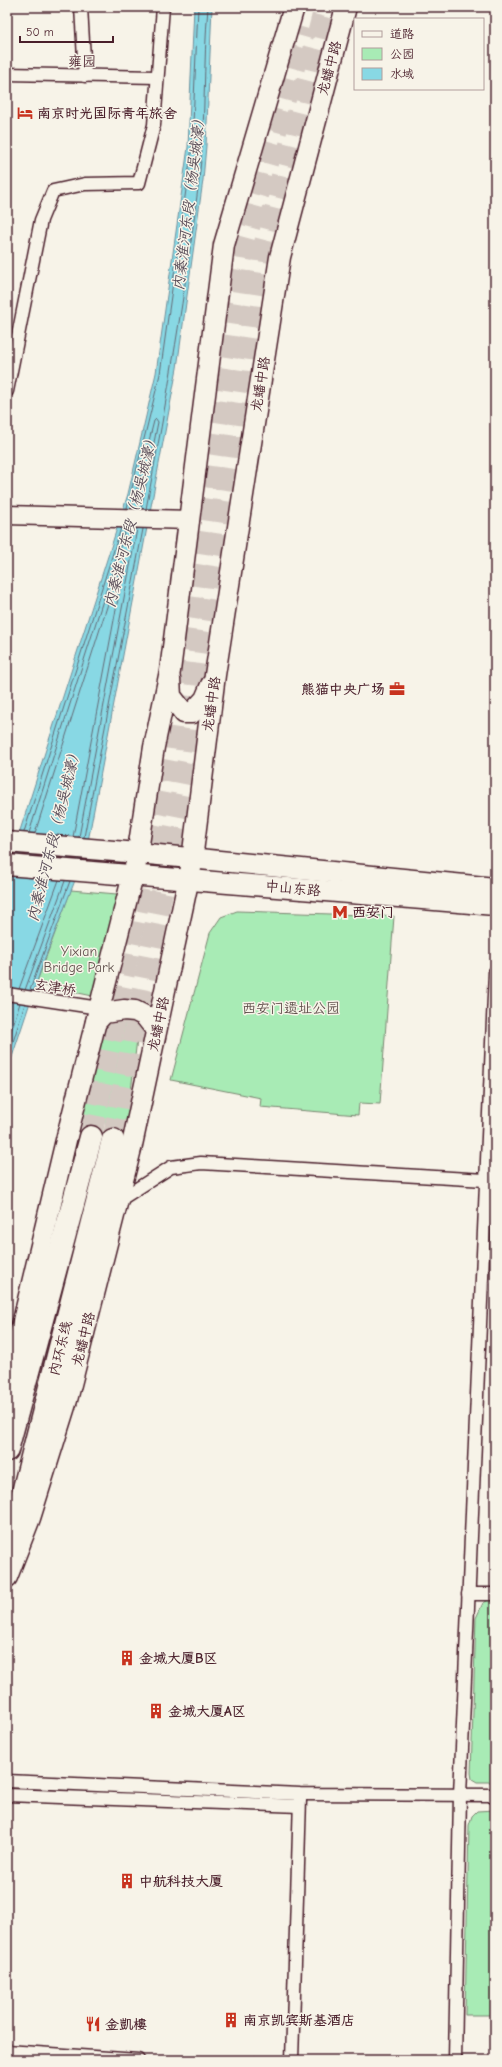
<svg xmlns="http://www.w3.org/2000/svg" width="502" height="2067" viewBox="0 0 502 2067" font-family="'Comic Neue','LXGW WenKai TC',sans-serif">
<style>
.green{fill:#a8ebb5;stroke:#798570}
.water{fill:#88d8e4;stroke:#6f8e9a}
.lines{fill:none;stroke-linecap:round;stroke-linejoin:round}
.shore{stroke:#636975;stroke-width:1}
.highway-tunnel{stroke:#d4c9c2;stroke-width:22;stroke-dasharray:22 11;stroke-linecap:butt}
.street-casing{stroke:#4a1f2b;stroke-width:15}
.secondary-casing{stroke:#4a1f2b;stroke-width:21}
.primary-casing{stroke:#4a1f2b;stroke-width:23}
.highway-casing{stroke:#4a1f2b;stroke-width:25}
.street{stroke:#f7f3e8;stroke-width:12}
.secondary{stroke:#f7f3e8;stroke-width:18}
.primary{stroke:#f7f3e8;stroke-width:20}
.highway{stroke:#f7f3e8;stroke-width:22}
.labels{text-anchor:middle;stroke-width:3;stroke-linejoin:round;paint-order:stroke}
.street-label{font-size:14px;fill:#4a1f2b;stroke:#f7f3e8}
.poi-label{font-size:14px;font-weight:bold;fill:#4a1f2b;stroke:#f7f3e8;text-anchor:start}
.park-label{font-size:14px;fill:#62524e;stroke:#f7f3e8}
.water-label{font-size:15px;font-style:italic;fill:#5a4d59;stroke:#f7f3e8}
</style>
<rect width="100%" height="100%" fill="#f7f3e8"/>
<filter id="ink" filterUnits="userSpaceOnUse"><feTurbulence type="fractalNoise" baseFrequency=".025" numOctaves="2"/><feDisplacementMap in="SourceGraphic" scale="8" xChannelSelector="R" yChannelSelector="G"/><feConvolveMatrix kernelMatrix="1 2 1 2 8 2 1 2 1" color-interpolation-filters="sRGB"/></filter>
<g filter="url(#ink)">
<!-- green -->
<g class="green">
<polygon points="71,890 128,895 102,998 36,984"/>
<polygon points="237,911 394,916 380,1104 359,1103 358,1115 260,1107 261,1098 171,1080 210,933 221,917"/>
<polygon points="124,1020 132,1023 138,1030 127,1127 78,1117 104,1033 111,1022"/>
<polygon points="489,1600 495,1600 495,1782 477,1782 472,1779 471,1773 476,1618 483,1603"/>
<polygon points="495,1810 495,2015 465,2015 469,1825 472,1816 477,1811"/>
</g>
<!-- water -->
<polygon class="water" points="194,7 212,7 206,146 203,180 177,368 86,852 43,963 11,1060 7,1080 7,862 15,846 128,494 156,373 188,147"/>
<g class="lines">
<!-- shore -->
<g class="shore">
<polyline points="127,508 160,374 192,147 198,7"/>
<polyline points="132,508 154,421 156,419 158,422 141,509"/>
<path d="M146,509C167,399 186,290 199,180C206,122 203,64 208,7"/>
<polyline points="24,832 121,528"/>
<polyline points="29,833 126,528"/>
<polyline points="35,833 120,566 123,565 124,567 73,837"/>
<polyline points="79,837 137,529"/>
<polyline points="84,837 143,529"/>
<polyline points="19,989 59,880"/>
<polyline points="25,990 65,881"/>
<polyline points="30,990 70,881"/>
<polyline points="7,1044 20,1003"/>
<polyline points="7,1061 25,1004"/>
</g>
<!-- highway-tunnel -->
<g class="highway-tunnel">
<polyline points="91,1137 168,755 243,249 305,28"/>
<polyline points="113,1140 189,756 262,255 325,7"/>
</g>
<defs>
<g id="street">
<polyline points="81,7 85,76"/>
<polyline points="7,74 157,77"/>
<polyline points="7,391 41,220 53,191 85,184 139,183 154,125 163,7"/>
<polyline points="7,994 99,1008"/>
<polyline points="118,1201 171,1167 201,1163 485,1180"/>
<polyline points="468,1594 495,1594"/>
<polyline points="7,1781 300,1794 495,1795"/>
<polyline points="7,1795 299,1806"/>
<polyline points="7,2051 138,2060"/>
<polyline points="292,2060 300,1799"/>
<polyline points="455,2060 460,1795 495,972"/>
</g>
<polyline id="secondary" points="7,515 190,520"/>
<g id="primary">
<polyline points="170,679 171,696 184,713 192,713 205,699 211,685"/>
<polyline points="7,842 138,853 495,888"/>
<polyline points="7,865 495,905"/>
<polyline points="96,1022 104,1013 124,1010 135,1011 145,1016 156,1030"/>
<polyline points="7,1388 67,1136 136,863 154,747 170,671 224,245 294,7"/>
<polyline points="7,1577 30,1518 67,1400 132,1145 191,868 215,675 280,257 346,7"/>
</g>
<g id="highway">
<polyline points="7,1450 91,1137"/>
<polyline points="7,1555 113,1140"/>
</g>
</defs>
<!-- street casing -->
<use href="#street" class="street-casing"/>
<!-- secondary casing -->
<use href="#secondary" class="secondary-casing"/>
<!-- primary casing -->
<use href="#primary" class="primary-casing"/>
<!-- highway casing -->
<use href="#highway" class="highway-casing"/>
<!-- street -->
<use href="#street" class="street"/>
<!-- secondary -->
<use href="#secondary" class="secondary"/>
<!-- primary -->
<use href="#primary" class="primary"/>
<!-- highway -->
<use href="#highway" class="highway"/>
</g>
</g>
<!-- icons -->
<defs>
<symbol id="hotel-bare" viewBox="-9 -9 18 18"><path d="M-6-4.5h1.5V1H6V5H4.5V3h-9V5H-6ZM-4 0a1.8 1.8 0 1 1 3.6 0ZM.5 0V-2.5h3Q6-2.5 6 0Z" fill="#c8321e" stroke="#f7f3e8" stroke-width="2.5" paint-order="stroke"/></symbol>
<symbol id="office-bare" viewBox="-9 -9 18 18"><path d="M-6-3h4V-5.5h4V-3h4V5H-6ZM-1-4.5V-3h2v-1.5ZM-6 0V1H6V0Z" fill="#c8321e" stroke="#f7f3e8" stroke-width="2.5" paint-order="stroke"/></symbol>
<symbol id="metro-bare" viewBox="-9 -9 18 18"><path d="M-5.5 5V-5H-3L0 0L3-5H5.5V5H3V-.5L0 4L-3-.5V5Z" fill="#c8321e" stroke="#f7f3e8" stroke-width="2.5" paint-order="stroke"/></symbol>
<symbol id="building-bare" viewBox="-9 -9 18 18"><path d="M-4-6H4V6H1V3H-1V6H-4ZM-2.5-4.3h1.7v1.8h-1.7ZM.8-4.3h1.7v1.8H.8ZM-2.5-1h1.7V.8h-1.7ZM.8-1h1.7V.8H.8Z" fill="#c8321e" stroke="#f7f3e8" stroke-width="2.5" paint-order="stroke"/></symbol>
<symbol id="restaurant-bare" viewBox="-9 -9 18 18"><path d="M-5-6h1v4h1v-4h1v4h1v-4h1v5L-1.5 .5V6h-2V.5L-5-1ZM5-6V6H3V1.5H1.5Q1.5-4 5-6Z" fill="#c8321e" stroke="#f7f3e8" stroke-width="2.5" paint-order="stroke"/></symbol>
</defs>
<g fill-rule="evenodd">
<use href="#hotel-bare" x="14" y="102" width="22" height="22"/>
<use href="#office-bare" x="386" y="678" width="22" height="22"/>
<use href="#metro-bare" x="329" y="901" width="22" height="22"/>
<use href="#building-bare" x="116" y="1647" width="22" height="22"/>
<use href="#building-bare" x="145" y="1700" width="22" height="22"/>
<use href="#building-bare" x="116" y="1870" width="22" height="22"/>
<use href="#building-bare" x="220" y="2009" width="22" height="22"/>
<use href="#restaurant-bare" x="82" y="2013" width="22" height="22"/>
</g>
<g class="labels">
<!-- street labels -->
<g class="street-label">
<text transform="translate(82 61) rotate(1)" y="5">雍园</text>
<text transform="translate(329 68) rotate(-75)" y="5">龙蟠中路</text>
<text transform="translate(260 384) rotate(-81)" y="5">龙蟠中路</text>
<text transform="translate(211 704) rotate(-82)" y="5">龙蟠中路</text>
<text transform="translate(293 888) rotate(5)" y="5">中山东路</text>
<text transform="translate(55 987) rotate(9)" y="5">玄津桥</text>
<text transform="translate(158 1024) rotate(-78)" y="5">龙蟠中路</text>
<text transform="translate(83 1339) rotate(-76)" y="5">龙蟠中路</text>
<text transform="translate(60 1348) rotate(-76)" y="5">内环东线</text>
</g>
<!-- poi labels -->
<g class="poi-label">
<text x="37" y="118">南京时光国际青年旅舍</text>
<text x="385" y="694" text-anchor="end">熊猫中央广场</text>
<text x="352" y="917">西安门</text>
<text x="139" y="1663">金城大厦B区</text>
<text x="168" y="1716">金城大厦A区</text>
<text x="139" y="1886">中航科技大厦</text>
<text x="243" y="2025">南京凯宾斯基酒店</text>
<text x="105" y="2029">金凱樓</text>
</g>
<!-- park labels -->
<g class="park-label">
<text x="79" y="956">Yixian<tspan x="79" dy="16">Bridge Park</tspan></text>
<text x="291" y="1013">西安门遗址公园</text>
</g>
<!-- water labels -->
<g class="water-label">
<text transform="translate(189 201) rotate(-83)" y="5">内秦淮河东段（杨吴城濠）</text>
<text transform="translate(131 520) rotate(-76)" y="5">内秦淮河东段（杨吴城濠）</text>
<text transform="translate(54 834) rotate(-76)" y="5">内秦淮河东段（杨吴城濠）</text>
</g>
</g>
<!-- margin -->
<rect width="502" height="2067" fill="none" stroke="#f7f3e8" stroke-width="24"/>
<rect x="12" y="12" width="478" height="2043" fill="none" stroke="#4a1f2b" stroke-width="1.5" filter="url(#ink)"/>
<!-- legend -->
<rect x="354" y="18" width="130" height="72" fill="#f7f3e8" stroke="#b29e9c"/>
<rect x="362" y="31" width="20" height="6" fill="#f7f3e8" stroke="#b29e9c"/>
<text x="390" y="38" font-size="12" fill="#4a1f2b">道路</text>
<rect x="362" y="48" width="20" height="12" fill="#a8ebb5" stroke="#b29e9c"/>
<text x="390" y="58" font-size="12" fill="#4a1f2b">公园</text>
<rect x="362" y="68" width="20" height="12" fill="#88d8e4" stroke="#b29e9c"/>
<text x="390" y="78" font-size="12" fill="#4a1f2b">水域</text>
<!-- scale -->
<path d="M20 36v6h93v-6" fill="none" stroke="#4a1f2b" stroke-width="2"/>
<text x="26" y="36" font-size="12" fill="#4a1f2b" stroke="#f7f3e8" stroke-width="3" paint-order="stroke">50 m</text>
</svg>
